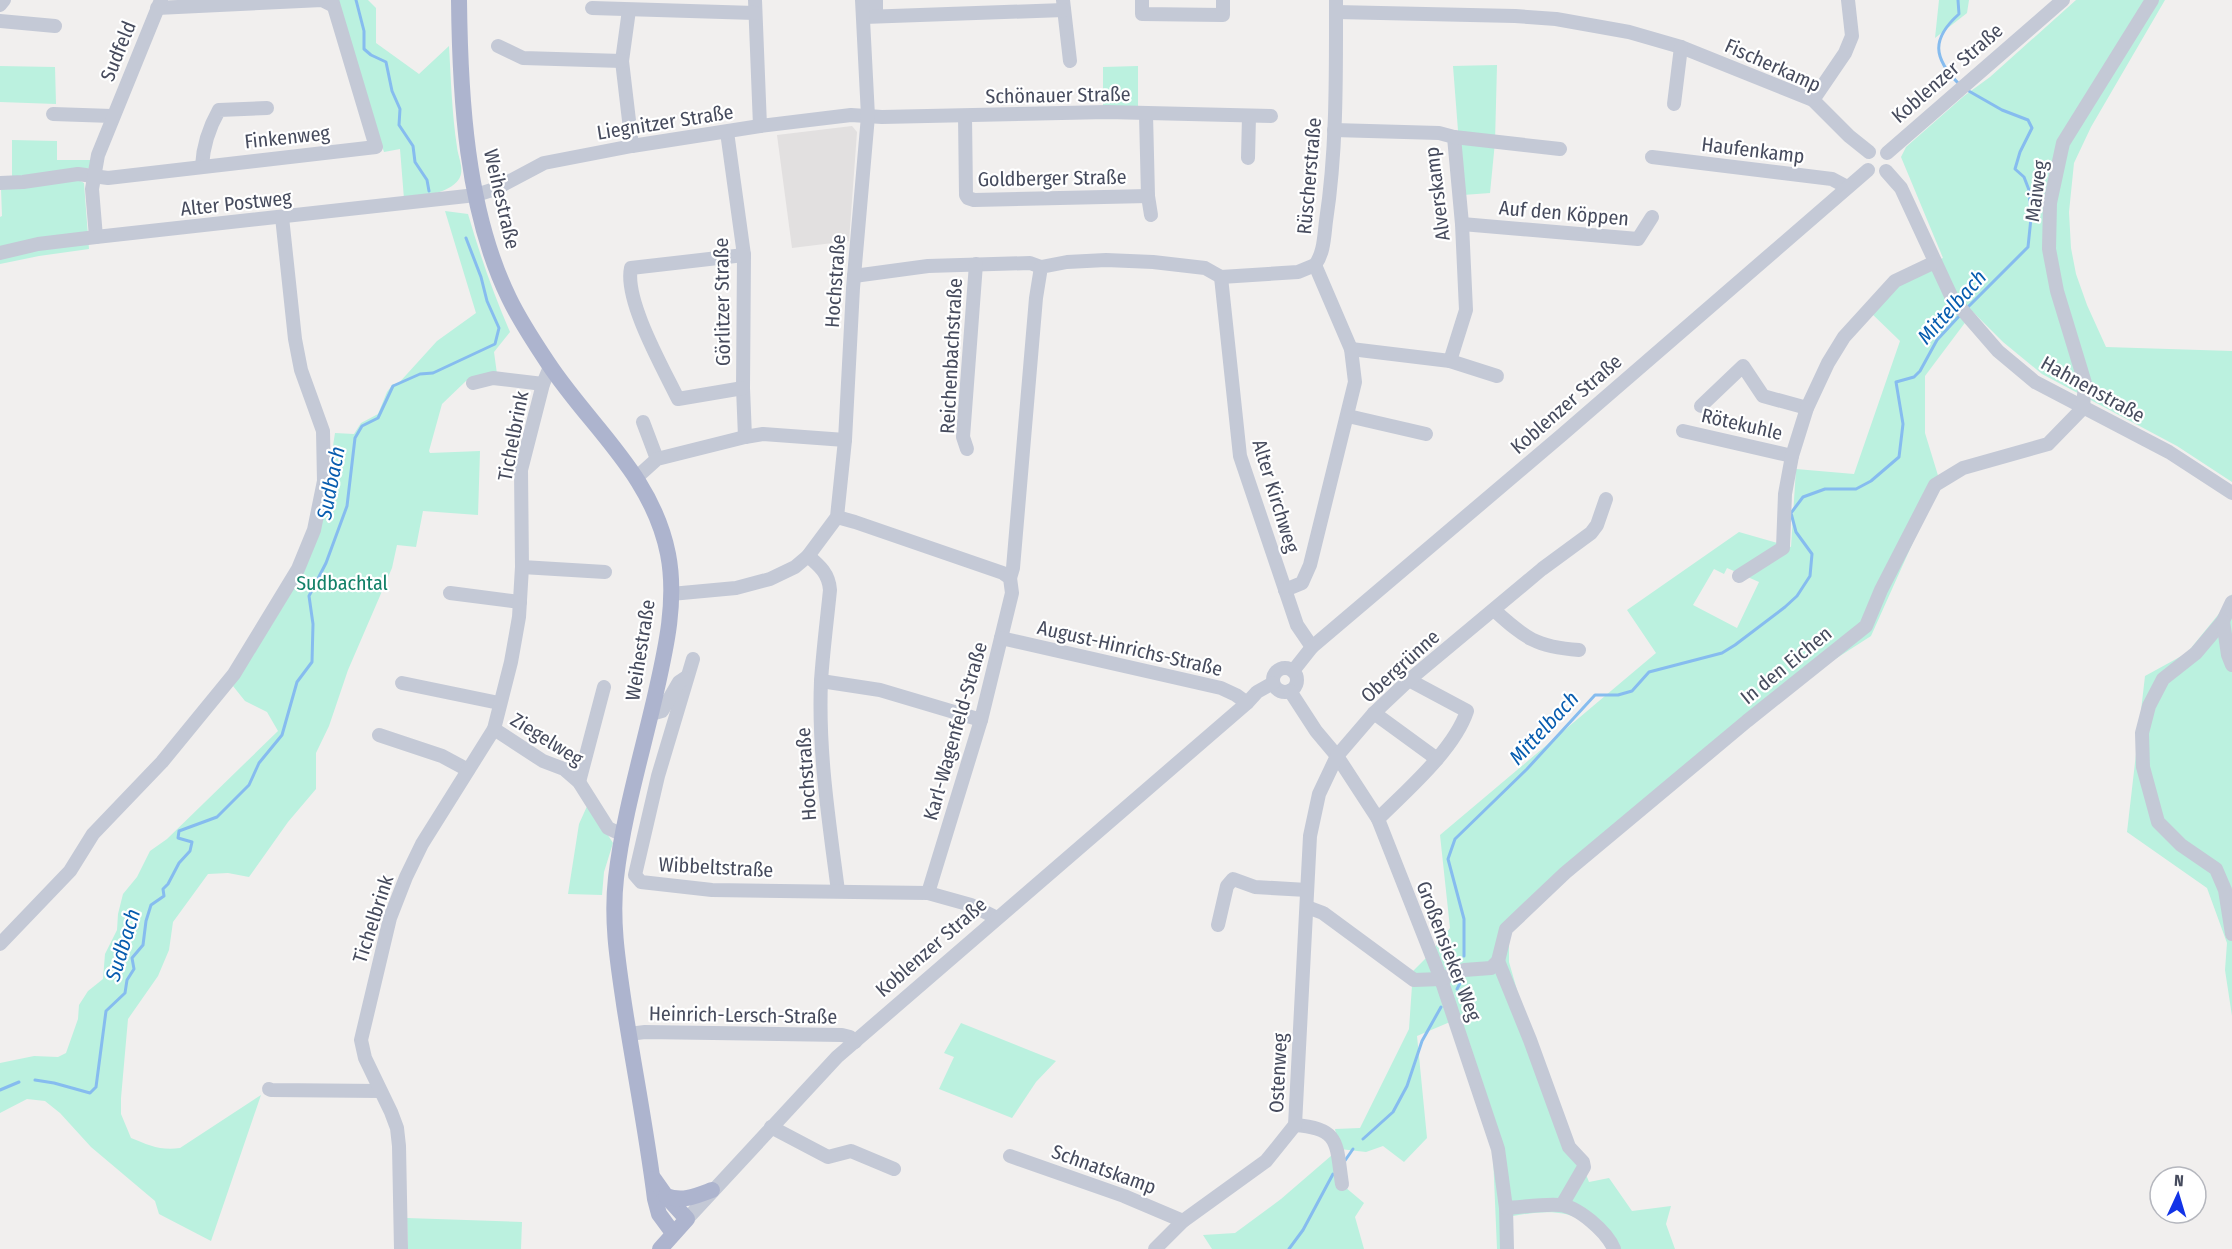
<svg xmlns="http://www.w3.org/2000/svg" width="2232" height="1249" viewBox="0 0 2232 1249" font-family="'Fira Sans Condensed',sans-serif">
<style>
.education{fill:#e2e0e0}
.green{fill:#bbf1df;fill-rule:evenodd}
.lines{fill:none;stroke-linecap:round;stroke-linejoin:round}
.stream{stroke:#86bcef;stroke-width:3}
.minor{stroke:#c4c9d6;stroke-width:14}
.major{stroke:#adb4ce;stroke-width:16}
.labels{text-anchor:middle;stroke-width:4.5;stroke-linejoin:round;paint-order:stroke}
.street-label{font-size:20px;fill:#464b5d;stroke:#fff}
.park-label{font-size:20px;fill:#138169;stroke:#fff}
.water-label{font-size:21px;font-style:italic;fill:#075caf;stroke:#fff}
</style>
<rect width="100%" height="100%" fill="#f1efee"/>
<!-- education -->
<polygon class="education" points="852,126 857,132 849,241 792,248 777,135"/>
<!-- green -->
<g class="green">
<path d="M336,0H368L376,8V43L419,74L449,46C451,80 452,114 457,147C458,157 465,170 459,179C449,194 421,196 404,199L400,149L384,152L335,6Z"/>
<polygon points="1939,0 1969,0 1967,13 1935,38"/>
<path d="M2076,0H2165L2091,127L2074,163L2069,212L2071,248L2076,274L2087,305L2106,347L2232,351V482L2177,446L2042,374L2003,342L1973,312L1925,376V433L1940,482L1871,636L1812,674L1563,879L1509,931V962L1531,1039L1589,1182L1609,1178L1632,1211L1671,1206L1666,1224L1675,1249H1613C1584,1208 1553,1208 1508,1217L1501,1147L1457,1019L1417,1036L1427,1138L1404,1162L1383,1146L1366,1152L1340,1149L1345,1187L1364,1203L1355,1217L1364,1249H1212L1203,1235L1235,1233L1281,1199L1339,1149L1335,1129L1360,1128L1409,1029L1413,971L1427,957L1450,928L1440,835L1656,653L1627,610L1739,532L1791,547L1796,469L1854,474L1900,341L1867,309L1929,264L1943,258L1901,157L1906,147L1964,96L1990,77ZM1727,568L1759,582L1737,628L1693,605L1714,569L1724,574Z"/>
<polygon points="1497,65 1495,142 1490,193 1463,195 1453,66"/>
<polygon points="0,66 55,67 56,104 0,102"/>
<polygon points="1138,66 1138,108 1103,107 1103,67"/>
<polygon points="12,140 57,141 57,160 92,160 90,168 12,177"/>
<polygon points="75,178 84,183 89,249 39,256 0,264 0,217 2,216 1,189"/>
<path d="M445,211L468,214C480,255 493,293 510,332L494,352L497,374L466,381L442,404L429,451L430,453L480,451L478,515L423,511L416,547L397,545L392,568L348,670L329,726L316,753V789L288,822L249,877L228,873L208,874L173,922L169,950L158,976L128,1019L121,1098V1114L131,1138C148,1145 161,1151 180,1148L261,1095L211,1241L159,1214L155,1201L91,1147L60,1113L45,1101L27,1099L0,1113V1063L34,1056L58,1057L66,1053L78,1019L79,1005L88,991L103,979L105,954L117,930L118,914L123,894L137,877L150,851L167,839L278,731L267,712L245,701L233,686C266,631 308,577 324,515C332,488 330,460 335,433L354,434L361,423L378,414L387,392L393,384L397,385L437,341L476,313Z"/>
<polygon points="2232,594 2232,1016 2225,970 2227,943 2207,888 2127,832 2145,676 2187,653 2222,610"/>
<polygon points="588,804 613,843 604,872 602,895 568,894 579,824"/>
<polygon points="961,1023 1056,1061 1036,1082 1012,1118 939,1089 954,1057 944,1053"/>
<polygon points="1498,1149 1502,1249 1497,1249 1493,1155"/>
<polygon points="407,1218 522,1222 521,1249 408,1249"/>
</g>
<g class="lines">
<!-- stream -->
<g class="stream">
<polyline points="356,0 364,31 364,49 371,55 386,62 392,91 400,109 399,125 413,146 415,162 427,180 429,191"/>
<path d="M1958,0L1959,14C1931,39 1933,58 1959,84"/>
<polyline points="1966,309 2028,247 2031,218 2029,190 2024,177 2015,169 2020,152 2032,128 2028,120 2002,110 1967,90"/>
<polyline points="1464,956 1464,919 1448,859 1455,839 1527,769 1595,695 1618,695 1632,691 1649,672 1722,653 1735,645 1785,607 1797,596 1810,576 1812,554 1796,532 1791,513 1803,497 1825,489 1856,489 1871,481 1899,457 1903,424 1896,382 1914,377 1920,371 1937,340 1961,314"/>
<polyline points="1457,989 1463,978"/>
<polyline points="35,1080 54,1083 90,1093 96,1087 106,1011 125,993 127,980 134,969 132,958 143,945 146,921 151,905 164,896 163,889 168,884 179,863 190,851 192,842 178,838 179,831 217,817 249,785 259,763 282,735 297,682 312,662 313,624 309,596 326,563 347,506 355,438 362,426 378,418 393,386 420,374 433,373 495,344 499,328 487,301 481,277 466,238"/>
<polyline points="0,1090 19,1082"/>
<polyline points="1363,1139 1393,1112 1407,1086 1422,1041 1441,1007"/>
<polyline points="1344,1162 1353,1149"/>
<polyline points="1289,1249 1303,1230 1333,1174"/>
</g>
<!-- minor -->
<g class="minor">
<polyline points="755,0 760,126"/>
<polyline points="876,0 876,16"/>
<polyline points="1063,0 1070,61"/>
<polyline points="1142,0 1142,14 1223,15 1223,0"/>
<polyline points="0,5 4,0"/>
<polyline points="157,8 322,0 332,5"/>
<polyline points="592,8 755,13"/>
<polyline points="629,10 622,61 632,146"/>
<polyline points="1336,12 1515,16 1556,19 1629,32 1681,47 1813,100 1849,136 1869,152"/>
<polyline points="864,17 1064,10"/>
<polyline points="0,21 55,26"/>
<polyline points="498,46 523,58 622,61"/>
<polyline points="1813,100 1845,53 1852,36 1848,0"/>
<polyline points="1674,104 1681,47"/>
<polyline points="53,114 112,116"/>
<polyline points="1146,114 1148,196 1151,215"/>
<polyline points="965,116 966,195 968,198 974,200 1148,196"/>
<polyline points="1334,130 1439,133 1454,137 1462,224 1466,310 1450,361"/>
<polyline points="727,132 744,255 743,388 745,437"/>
<polyline points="1454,137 1560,149"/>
<polyline points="1887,153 2063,0"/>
<polyline points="1652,157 1832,179 1847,187"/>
<polyline points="1248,158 1249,116"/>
<path d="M202,166C203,147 210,126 219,110L267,108"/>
<polyline points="1886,171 1901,188 1952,298 1998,351 2035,382 2169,452 2232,493"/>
<polyline points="0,183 23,182 78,174 108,178 376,147 332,0"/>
<polyline points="1462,224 1638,239 1652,217"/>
<polyline points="96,237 92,189 98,155 161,0"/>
<polyline points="0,253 38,244 96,237 476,195 495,189 544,163 632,146 760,126 851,115 882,117 1107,112 1271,116"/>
<polyline points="854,276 928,266 1030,263 1041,267"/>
<polyline points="1221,277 1240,456 1297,625 1312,647"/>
<polyline points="1351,349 1450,361 1497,376"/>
<polyline points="473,383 493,378 543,384"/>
<path d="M743,388L678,399C663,368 624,300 631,268L744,255"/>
<polyline points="1701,406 1743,366 1763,396 1807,408"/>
<polyline points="1348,416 1426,434"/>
<polyline points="643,422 657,459"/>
<polyline points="1683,431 1792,456"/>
<polyline points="967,449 963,437 976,264"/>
<polyline points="637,477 657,459 745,437 763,434 845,440"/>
<polyline points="837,517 855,522 1003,573 1010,578 1012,593 981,720 928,893"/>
<path d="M808,556C820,566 829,574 830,590C827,620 823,651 821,681C818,752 829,821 838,891"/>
<polyline points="522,567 605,572"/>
<polyline points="1739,576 1783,548 1785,494 1792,456 1807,408 1828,363 1844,337 1895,281 1935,262"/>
<path d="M1010,578L1013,568L1036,298L1041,267L1067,262L1106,260L1153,262L1205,268L1221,277L1298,272L1315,265C1324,253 1324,237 1326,221C1337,149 1336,73 1336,0"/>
<polyline points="1285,590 1302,583 1310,565 1355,382 1351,349 1315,265"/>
<polyline points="450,593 520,602"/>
<polyline points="671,594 736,588 770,579 795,567 808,556 837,517 845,440 853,288 868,116 862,0"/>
<polyline points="2232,602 2223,621 2196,653 2163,679 2149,706 2142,733 2143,767 2158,822 2181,845 2216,869 2225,890 2232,934"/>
<path d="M1494,610C1525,638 1536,647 1579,650"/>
<polyline points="2223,621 2228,655 2232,665"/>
<polyline points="1001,638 1221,688 1236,695 1247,703"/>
<polyline points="693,659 658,776 635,875 641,882 712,890 928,893 971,905 997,918"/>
<circle cx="1285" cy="680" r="12"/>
<polyline points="1293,671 1312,647 1563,434 1868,170"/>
<polyline points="821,681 880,690 981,720"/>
<polyline points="402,683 499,703"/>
<polyline points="1290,691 1316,731 1337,756 1378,819 1441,979 1498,1149 1506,1208 1507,1249"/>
<polyline points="1374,713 1437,759"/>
<polyline points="651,714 662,711 679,682 685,678"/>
<polyline points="494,729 543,761 564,769 579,782 608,828 623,835"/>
<polyline points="379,735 442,756 468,770"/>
<polyline points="579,782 604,687"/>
<path d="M1378,819C1407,790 1454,750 1467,711L1409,680"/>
<polyline points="1307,907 1323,913 1414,980 1441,979 1464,970 1491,968 1498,961 1506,929 1565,873 1747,721 1866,626 1881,590 1935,485 1963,468 2048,444 2083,408 2085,383 2057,291 2049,249 2050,203 2063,143 2152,0"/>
<polyline points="1218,925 1227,886 1233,879 1255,887 1307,890"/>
<polyline points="0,944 70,871 93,834 162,762 234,674 298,569 314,530 324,481 323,431 301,370 295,339 282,217"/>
<polyline points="1498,961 1530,1040 1569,1147 1583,1162 1584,1167 1562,1205"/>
<polyline points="629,1034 645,1032 842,1035 850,1037 855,1042"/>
<polyline points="269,1089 271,1090 380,1091"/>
<path d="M1295,1125C1341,1128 1336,1145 1342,1184"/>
<polyline points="771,1127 828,1157 851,1151 894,1169"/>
<polyline points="1010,1156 1124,1196 1183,1221"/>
<path d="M1506,1208C1523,1207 1542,1204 1559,1205C1578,1206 1607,1232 1614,1249"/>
<polyline points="687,1219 837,1057 1247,703 1257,692 1273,683"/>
<polyline points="401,1249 399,1146 397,1128 391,1112 365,1058 361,1040 390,918 406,877 422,844 494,729 511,662 519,617 522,567 521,470 543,384 550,367"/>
<polyline points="1155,1249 1183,1221 1266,1161 1295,1125 1310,836 1319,794 1337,756 1374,713 1409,680 1542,569 1591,533 1597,525 1606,499"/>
</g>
<!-- major -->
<g class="major">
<path d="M459,0C460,96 466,210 509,298C520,321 534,342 548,363C591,428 652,474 668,554C677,600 666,648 656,692C642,754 623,816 616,878C611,921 618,963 624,1004C634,1069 647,1134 655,1199L659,1214L673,1233"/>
<polyline points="654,1179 666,1196 687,1219 660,1249"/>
<path d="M666,1196C683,1202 696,1196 712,1190"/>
</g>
</g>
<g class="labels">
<!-- street labels -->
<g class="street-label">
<text transform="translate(118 51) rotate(-68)" y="7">Sudfeld</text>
<text transform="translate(1773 65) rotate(24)" y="7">Fischerkamp</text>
<text transform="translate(1947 73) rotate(-41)" y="7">Koblenzer Straße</text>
<text transform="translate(1058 95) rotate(-1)" y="7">Schönauer Straße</text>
<text transform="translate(665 122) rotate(-9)" y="7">Liegnitzer Straße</text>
<text transform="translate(287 137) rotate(-6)" y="7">Finkenweg</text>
<text transform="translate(1753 150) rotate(7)" y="7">Haufenkamp</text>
<text transform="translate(1309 176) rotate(-85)" y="7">Rüscherstraße</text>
<text transform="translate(1052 178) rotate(-1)" y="7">Goldberger Straße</text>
<text transform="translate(2036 191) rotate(-82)" y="7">Maiweg</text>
<text transform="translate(1437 194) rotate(-97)" y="7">Alverskamp</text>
<text transform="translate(502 199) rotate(77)" y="7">Weihestraße</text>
<text transform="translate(236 203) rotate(-6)" y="7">Alter Postweg</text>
<text transform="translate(1564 213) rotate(5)" y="7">Auf den Köppen</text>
<text transform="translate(835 281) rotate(-86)" y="7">Hochstraße</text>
<text transform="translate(722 302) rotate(-91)" y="7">Görlitzer Straße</text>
<text transform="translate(951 356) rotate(-87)" y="7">Reichenbachstraße</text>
<text transform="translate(2093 389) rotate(29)" y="7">Hahnenstraße</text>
<text transform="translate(1566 404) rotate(-41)" y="7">Koblenzer Straße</text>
<text transform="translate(1742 424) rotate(13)" y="7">Rötekuhle</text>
<text transform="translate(513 436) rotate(-79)" y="7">Tichelbrink</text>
<text transform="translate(1276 496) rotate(73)" y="7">Alter Kirchweg</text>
<text transform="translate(1130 648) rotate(13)" y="7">August-Hinrichs-Straße</text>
<text transform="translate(640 650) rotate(-81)" y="7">Weihestraße</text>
<text transform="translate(1786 665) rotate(-39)" y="7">In den Eichen</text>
<text transform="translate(1400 666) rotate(-42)" y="7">Obergrünne</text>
<text transform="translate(955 731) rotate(-74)" y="7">Karl-Wagenfeld-Straße</text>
<text transform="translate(547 739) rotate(32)" y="7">Ziegelweg</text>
<text transform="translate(806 774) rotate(-94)" y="7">Hochstraße</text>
<text transform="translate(716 867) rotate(3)" y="7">Wibbeltstraße</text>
<text transform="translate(373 919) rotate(-72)" y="7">Tichelbrink</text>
<text transform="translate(931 947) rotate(-41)" y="7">Koblenzer Straße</text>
<text transform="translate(1449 951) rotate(69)" y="7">Großensieker Weg</text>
<text transform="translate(743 1015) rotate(1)" y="7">Heinrich-Lersch-Straße</text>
<text transform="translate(1278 1073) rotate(-87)" y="7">Ostenweg</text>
<text transform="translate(1104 1169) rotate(20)" y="7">Schnatskamp</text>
</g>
<!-- park labels -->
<g class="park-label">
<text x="342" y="590">Sudbachtal</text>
</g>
<!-- water labels -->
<g class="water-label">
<text transform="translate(1952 307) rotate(-48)" y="7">Mittelbach</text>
<text transform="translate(331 483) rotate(-79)" y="7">Sudbach</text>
<text transform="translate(1544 728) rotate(-47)" y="7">Mittelbach</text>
<text transform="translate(123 945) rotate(-73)" y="7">Sudbach</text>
</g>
</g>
<!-- north arrow -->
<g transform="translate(2178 1195) rotate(4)"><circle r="28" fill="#ffffff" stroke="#b5b7be" stroke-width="1.5"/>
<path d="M0-4.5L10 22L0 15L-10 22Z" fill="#1233e7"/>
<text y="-9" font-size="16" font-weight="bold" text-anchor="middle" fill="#464b5d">N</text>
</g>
</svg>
